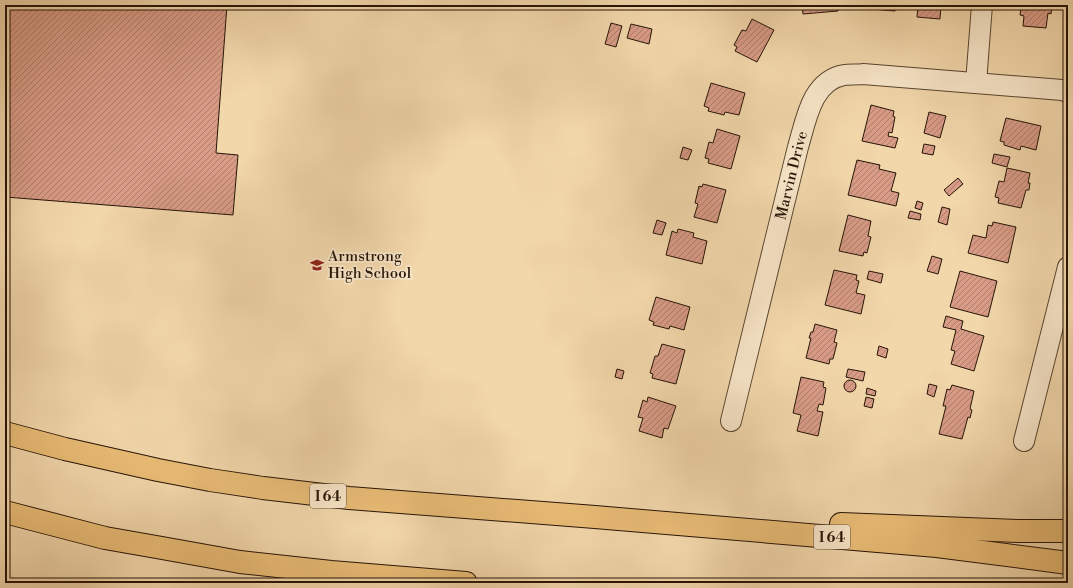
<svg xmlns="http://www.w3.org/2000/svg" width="1073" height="588" viewBox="0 0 1073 588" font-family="'Libre Bodoni',serif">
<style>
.building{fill:url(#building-hatch);stroke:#261406}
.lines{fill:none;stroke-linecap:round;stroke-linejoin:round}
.street-casing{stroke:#59452f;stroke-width:22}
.highway-casing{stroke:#261406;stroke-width:24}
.street{stroke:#f7e5c8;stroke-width:20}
.highway{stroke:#e9bc76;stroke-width:22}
.labels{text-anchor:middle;stroke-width:3.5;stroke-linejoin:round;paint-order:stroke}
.shield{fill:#f7e5c8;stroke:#655340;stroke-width:1}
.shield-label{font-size:14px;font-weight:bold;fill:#261406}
.street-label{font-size:15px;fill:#261406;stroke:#f7e5c8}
.poi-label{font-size:15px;fill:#261406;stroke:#f7e5c8;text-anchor:start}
</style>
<defs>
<pattern id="building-hatch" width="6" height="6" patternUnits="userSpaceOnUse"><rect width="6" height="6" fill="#d89b86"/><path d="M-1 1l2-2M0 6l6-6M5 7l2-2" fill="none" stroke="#af7d6c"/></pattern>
</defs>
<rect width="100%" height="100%" fill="#f2d7ab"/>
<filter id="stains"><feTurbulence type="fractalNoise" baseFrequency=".005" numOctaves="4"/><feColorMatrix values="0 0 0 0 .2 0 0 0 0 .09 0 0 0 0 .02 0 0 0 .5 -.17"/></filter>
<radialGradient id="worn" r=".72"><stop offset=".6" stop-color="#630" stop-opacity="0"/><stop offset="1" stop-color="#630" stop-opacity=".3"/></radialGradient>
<!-- building -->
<g class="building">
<polygon points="5,5 227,5 216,153 238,155 233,215 5,197"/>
<polygon points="802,5 838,5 838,11 803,14"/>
<polygon points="859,5 896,5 895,11 859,8"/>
<polygon points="918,5 941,5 940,19 917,17"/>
<polygon points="1024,5 1052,5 1051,14 1048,13 1046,28 1023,26 1024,16 1020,15 1021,9 1024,9"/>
<polygon points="752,19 774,30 757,62 735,51 737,47 734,45 742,30 746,31"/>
<polygon points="611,23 622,26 616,47 605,44"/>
<polygon points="631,24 652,29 649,44 627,38"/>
<polygon points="711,83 745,93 739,115 725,112 724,115 708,111 709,108 704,106"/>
<polygon points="871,105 894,111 893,116 895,117 892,133 889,132 888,136 898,138 895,148 862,141"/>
<polygon points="929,112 946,116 940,138 924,133"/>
<polygon points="1006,118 1041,126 1036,150 1021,146 1020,150 1004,145 1004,142 1000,141"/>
<polygon points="717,129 740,136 731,169 708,163 709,159 705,158 709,142 713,143"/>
<polygon points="924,144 935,146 933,155 922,153"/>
<polygon points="683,147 692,150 688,160 680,158"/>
<polygon points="994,154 1010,157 1007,167 992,163"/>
<polygon points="857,160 880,165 879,169 896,173 891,191 899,193 896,206 848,195"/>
<polygon points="1007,168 1030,173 1028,183 1030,183 1029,190 1026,190 1021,208 998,203 999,198 995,197 999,181 1004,182"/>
<polygon points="958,178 963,184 949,196 944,190"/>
<polygon points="703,184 726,190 717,223 694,217 698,204 695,203 699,186 702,187"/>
<polygon points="917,201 923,203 921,210 915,208"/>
<polygon points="942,207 950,209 947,225 938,222"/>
<polygon points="910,211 921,214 920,220 908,218"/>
<polygon points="848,215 871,221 868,236 871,237 867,253 864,252 863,256 839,251"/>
<polygon points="657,220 666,223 662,235 653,233"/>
<polygon points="993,222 1016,227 1008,263 968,253 973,235 986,238 988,225 992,226"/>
<polygon points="678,229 694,233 693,237 707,241 702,264 666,255 672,231 677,233"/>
<polygon points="932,256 942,259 938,274 927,271"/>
<polygon points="834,270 857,275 856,280 859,281 856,293 865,295 861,314 825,305"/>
<polygon points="869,271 883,274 881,283 867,279"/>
<polygon points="960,271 997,281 988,317 950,307"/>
<polygon points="656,297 690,307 684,330 670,326 669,329 653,325 654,322 649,320"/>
<polygon points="946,316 963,321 961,329 984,336 974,371 951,364 955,351 951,350 956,330 943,327"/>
<polygon points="815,324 837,330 834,342 837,343 833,359 830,359 829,364 806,358 811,338 809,338 811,332 813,332"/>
<polygon points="662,344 685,350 676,384 652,378 653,374 650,373 655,356 658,356"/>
<polygon points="879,346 888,349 886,358 877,355"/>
<polygon points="617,369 624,371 622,379 615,377"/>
<polygon points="848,369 865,372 863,381 846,377"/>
<polygon points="801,377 824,382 823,387 826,388 823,405 819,404 817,411 823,412 818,436 797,431 801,415 793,413"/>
<circle cx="850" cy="386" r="6"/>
<polygon points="929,384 937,386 934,397 927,394"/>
<polygon points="952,385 974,391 970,409 972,410 970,418 968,417 962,439 939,434 946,406 943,406 947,389 950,390"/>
<polygon points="867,388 876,391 875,396 866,394"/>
<polygon points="648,397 676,406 668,429 664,428 662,438 639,431 643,418 638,417 643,400 647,402"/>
<polygon points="866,397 874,399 872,408 864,406"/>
</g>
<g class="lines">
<defs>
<g id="street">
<polyline points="976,83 982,5"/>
<path id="s1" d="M731,421L798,147C806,121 811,81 844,75C850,74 857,75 863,74L1062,90L1068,92"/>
<polyline points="1024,441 1068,267"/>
</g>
<g id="highway">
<polyline points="5,433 65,449 158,470 210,480 263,488 349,498 595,517 937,546 1068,563"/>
<polyline points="5,512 105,538 162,548 240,562 331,572 466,583"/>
<polyline points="841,524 1018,531 1068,531"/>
</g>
</defs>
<!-- street casing -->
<use href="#street" class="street-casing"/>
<!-- highway casing -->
<use href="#highway" class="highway-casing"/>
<!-- street -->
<use href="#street" class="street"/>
<!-- highway -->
<use href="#highway" class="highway"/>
</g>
<!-- icons -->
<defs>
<symbol id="school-bare" viewBox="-9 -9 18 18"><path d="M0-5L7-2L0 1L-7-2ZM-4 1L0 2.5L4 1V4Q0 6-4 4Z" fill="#8f2418" stroke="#f7e5c8" stroke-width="2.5" paint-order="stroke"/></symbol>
</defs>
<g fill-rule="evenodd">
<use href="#school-bare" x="307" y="255" width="20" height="20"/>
</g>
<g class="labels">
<!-- shield labels -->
<g class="shield">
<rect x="310" y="484" width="36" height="24" rx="3"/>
<rect x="814" y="525" width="36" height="24" rx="3"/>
</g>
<g class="shield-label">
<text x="328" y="501">I 64</text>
<text x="832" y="542">I 64</text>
</g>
<!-- street labels -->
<g class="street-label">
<text dy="5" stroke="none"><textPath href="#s1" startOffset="253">Marvin Drive</textPath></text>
</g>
<!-- poi labels -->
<g class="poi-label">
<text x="328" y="261">Armstrong<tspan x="328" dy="17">High School</tspan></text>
</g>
</g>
<!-- margin -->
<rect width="1073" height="588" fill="none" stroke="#f2d7ab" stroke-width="20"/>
<rect x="6" y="6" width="1061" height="576" fill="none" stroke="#261406" stroke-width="2"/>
<rect x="10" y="10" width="1053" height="568" fill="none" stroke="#261406"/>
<rect width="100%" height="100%" filter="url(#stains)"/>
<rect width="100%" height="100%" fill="url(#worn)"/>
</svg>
